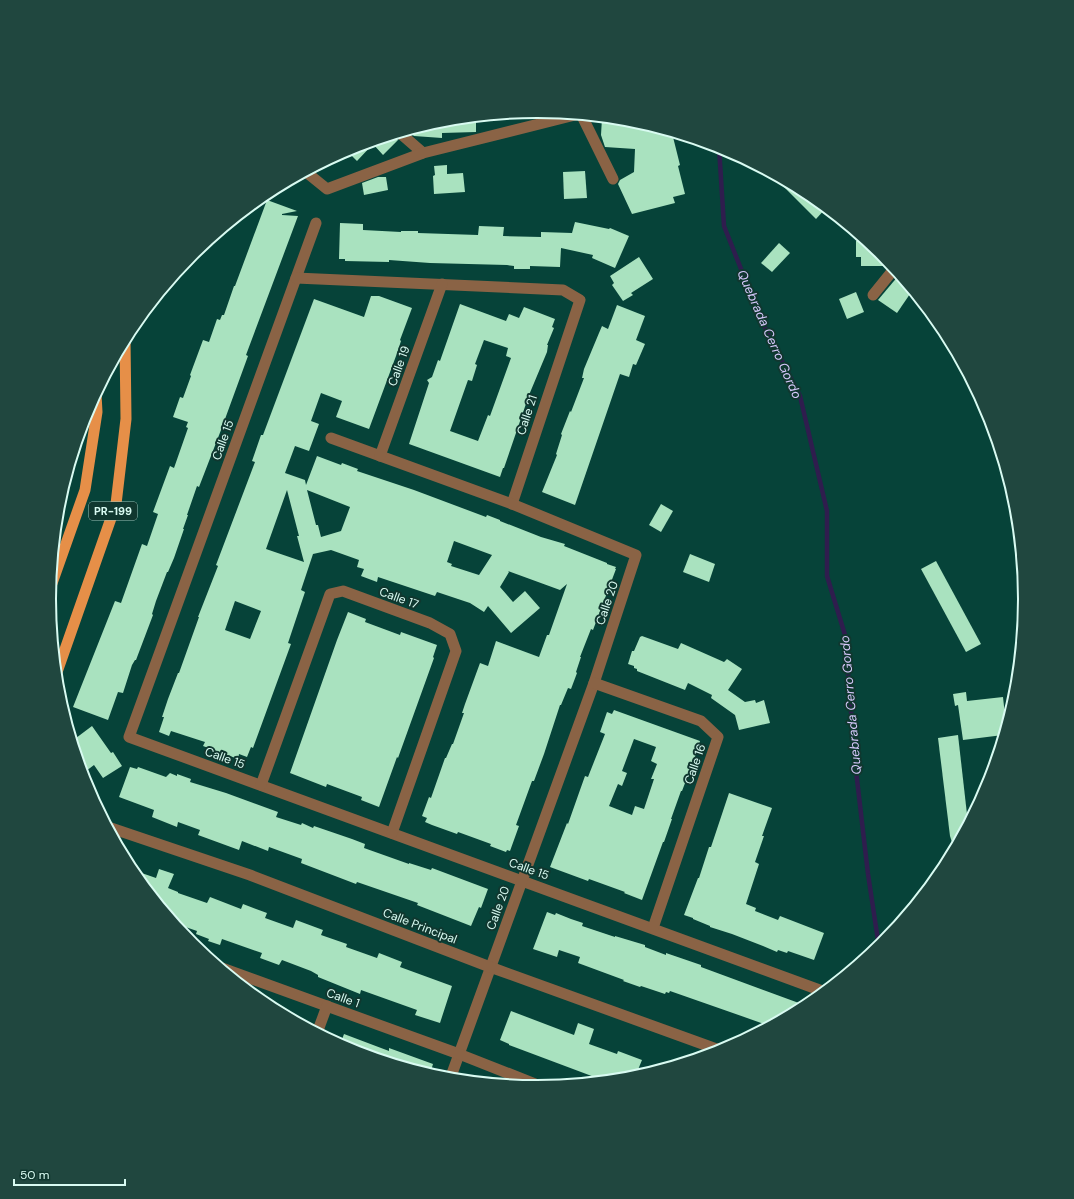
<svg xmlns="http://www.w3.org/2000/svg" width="1074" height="1199" viewBox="0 0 1074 1199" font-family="'DM Sans',sans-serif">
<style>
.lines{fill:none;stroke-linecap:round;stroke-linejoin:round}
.stream{stroke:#2f1d4e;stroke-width:4.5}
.building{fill:#a9e2bf;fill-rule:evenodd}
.minor{stroke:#8a6345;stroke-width:11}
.trunk{stroke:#e68f48;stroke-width:11}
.labels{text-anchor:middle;stroke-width:4;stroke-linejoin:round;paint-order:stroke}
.shield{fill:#10372f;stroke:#9dc0b8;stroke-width:1}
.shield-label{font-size:11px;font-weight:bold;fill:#d9fbf2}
.street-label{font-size:12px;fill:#d9fbf2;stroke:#10372f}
.water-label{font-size:13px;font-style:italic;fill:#d6c8fa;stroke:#10372f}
.rim{fill:none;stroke:#d9fbf2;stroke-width:2}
</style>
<rect width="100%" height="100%" fill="#064339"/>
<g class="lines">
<!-- stream -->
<polyline class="stream" points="719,147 724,226 762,322 800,396 827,511 827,576 845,635 855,762 868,874 879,947"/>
</g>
<!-- building -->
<g class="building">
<polygon points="476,117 476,132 442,133 442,138 414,136 408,131 442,121"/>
<polygon points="602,118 617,119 617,121 634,121 672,133 680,165 678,166 685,194 673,197 675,203 632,214 618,184 620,180 634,172 635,149 605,147 601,135"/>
<polygon points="394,136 398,140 383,155 373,144 357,161 347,151"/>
<polygon points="447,165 447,174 463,173 465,192 434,194 433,176 435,175 434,166"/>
<polygon points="585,171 587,198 564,199 563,172"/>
<polygon points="378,177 386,177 388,190 364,195 362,183"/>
<polygon points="780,179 808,194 826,208 816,219 778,181"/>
<polygon points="267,200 297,211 282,214 282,215 298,216 246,355 248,356 221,430 199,487 197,486 187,515 188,515 183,529 184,529 174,558 168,572 167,572 156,601 152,614 153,615 136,660 135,660 132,665 123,693 118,692 108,720 73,707 115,601 121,603 142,544 147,546 158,514 153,512 170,466 174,468 188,428 186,427 188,422 173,417 180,397 183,398 191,376 190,375 203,340 209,342 217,319 220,320 222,315 224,315 234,286 235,286"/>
<polygon points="575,222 609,229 610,228 629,236 615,268 592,258 593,255 561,248 560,267 530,266 530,269 514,269 514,266 507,265 430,263 389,260 389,262 345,261 345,259 339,259 340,223 363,224 363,230 401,232 401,231 418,231 418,233 478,235 479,226 504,227 503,236 541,237 541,232 572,233"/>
<polygon points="856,241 865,241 882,255 890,264 888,266 861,266 861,257 856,257"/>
<polygon points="779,243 790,253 772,272 761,263"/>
<polygon points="639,257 653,279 631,293 633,295 623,301 612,285 614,283 610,276"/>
<polygon points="899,275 912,291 897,313 878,300"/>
<polygon points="856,292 864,312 847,319 839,299"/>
<path d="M371,296H379L412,308L400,340L401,341L396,356L369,429L336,417L342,401L321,393L311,421L319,424L309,451L295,446L285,473L305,480L306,485L317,456L341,465L342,463L358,469L357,471L414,490L486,517L487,515L500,520V521L541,537L565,544L564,546L607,563V564L616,567L615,569H616L593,630L591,629L580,657H581L576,672L577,673L571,689L568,688L561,705H560L544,754L534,781H532L516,825L519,826L510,851L507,850L506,852L490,846L491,844L458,832L457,834L432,825L425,822L427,818L422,816L429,797L431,798L445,758H446L452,744H453L464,713H462L465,704L480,663L488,666L496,641L539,657L547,635H549L567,584L560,590L508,571L509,572L500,587L513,602L525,591L540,608L511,633L488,606L484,612L470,603L437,592L435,596L378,577L377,582L361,576L364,569L357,567L359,560L331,550L313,554L301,590L305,592L288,643L291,644L253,748L251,747L247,757L239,754L238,759L203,746L205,742L171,731L169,736L159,732L164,717H162L168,699L178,673H179L199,617H198L218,566L216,565L255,462L252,461L261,435H263L314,299L364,317ZM287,490L299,536H297L304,562L266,549ZM307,490L350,507L341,531L321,537L318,525H316ZM454,541L492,555L479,575L451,566L452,564L447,562ZM235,601L261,611L250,639L225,630Z"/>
<path d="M460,304L506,321L509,314L519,318L524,307L555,319L552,327L554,328L547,345H548L547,352L529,395L504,468H503L500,477L409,444L429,383L427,380L432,377L438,360L440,361ZM484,340L508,348L506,356L511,358L490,416L488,415L478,441L450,431L468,380L472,381L477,365L475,364Z"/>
<polygon points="617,305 645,316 636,340 645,344 636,365 633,364 629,377 620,374 575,505 542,492 557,455 556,454 562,435 561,434 570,411 571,412 584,378 582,378 584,369 599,333 602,326 608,329"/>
<polygon points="661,504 673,511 661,532 649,525"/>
<polygon points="690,554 715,564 709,582 683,572"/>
<polygon points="936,561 981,644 966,652 921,569"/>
<polygon points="348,612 366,619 365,622 400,635 401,632 437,645 433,657 434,658 398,758 397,757 379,807 361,800 362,797 327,784 326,787 290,773 337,640"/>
<polygon points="642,636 678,649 681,643 724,662 727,659 742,669 728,690 745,702 755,700 756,703 764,700 770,723 739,730 735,715 711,698 712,695 688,683 685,690 637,671 637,669 634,668 634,666 628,664 632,651 634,651 640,637"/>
<polygon points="966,692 967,701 1003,697 1006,725 1003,735 963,740 958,705 955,706 953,694"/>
<path d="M614,710L700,741L698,749L682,791H681L671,819H672L664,842H663L642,900L624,893L625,892L589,879L588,881L550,867L567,823L568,824L580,790L585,776L588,777L605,734L600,732L607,712L612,714ZM634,739L656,747L651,761L657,764L651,779H654L644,809L635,806L632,815L609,806L618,784L622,786L627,773L622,771Z"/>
<polygon points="92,726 111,753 113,752 122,766 103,778 94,765 82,774 73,744 78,741 76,738"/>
<polygon points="958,735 968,823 954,849 950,836 938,738"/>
<polygon points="130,767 137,769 138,767 166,777 170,773 177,776 177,774 191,779 190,782 226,793 278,812 276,817 301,825 302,823 313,828 314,826 352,839 365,844 364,848 409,864 409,863 431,870 432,868 488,889 481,908 479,907 471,926 417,905 418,903 357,882 356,884 301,863 302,859 269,847 268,851 242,841 239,850 198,835 200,830 178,822 177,827 152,817 154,810 119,797"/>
<polygon points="729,793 772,808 762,836 764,836 755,862 759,864 746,904 756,908 755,911 778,920 780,916 824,933 814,960 788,951 787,953 778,950 777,952 763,946 732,934 710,927 710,926 693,919 693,918 684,915 698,878 699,878 709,847 711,847"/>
<polygon points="130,869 156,878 159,869 174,874 168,888 178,892 178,893 207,903 210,897 241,909 243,904 267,913 265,918 293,928 296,920 323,930 321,935 347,944 346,947 377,958 379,953 402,962 400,967 452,986 440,1023 415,1015 417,1010 361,990 360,994 318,977 318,975 311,971 282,960 279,965 260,958 262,953 222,939 220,945 208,941 209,939 196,934 197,931 174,923"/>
<polygon points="547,912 555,915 556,913 571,919 583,923 582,926 615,937 615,936 645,945 645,947 666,955 666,953 701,965 701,967 807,1006 770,1026 670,991 669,993 666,992 665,994 641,986 640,987 623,981 624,980 578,963 580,957 559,950 557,957 533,949"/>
<polygon points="511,1011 574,1035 578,1023 594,1029 589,1044 617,1054 618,1051 642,1060 635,1077 605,1081 509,1045 509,1044 500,1040"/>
<polygon points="344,1034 389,1051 389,1048 433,1064 430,1074 350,1050 340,1045"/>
</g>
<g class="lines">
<!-- minor -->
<g class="minor">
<polyline points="582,116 613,179"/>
<polyline points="400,133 423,153"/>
<polyline points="306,172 327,189 423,153 575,115"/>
<polyline points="316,223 129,737 825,992"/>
<polyline points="296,278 563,290 580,300 512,504"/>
<polyline points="873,295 894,269"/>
<polyline points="331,438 512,504 636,555 594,683 450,1079"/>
<polyline points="380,456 442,284"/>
<polyline points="594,683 701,721 718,737 653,928"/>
<polyline points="261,785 330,594 343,591 430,623 450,634 456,651 392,833"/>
<polyline points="108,827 250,875 490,967 722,1051"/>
<polyline points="219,967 459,1054 543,1087"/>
<polyline points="317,1033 327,1006"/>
</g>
<!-- trunk -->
<g class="trunk">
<polyline points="50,589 85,490 97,412 96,394"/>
<polyline points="56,675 116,504 126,419 125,339"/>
</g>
</g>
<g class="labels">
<!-- shield labels -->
<rect class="shield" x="89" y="502" width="48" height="18" rx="3"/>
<g class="shield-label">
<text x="113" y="515">PR-199</text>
</g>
<!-- street labels -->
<g class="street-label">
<text transform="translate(399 366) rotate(-70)" y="4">Calle 19</text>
<text transform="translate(527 415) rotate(-72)" y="4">Calle 21</text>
<text transform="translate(223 440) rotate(-70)" y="4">Calle 15</text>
<text transform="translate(399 598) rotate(20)" y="4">Calle 17</text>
<text transform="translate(607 603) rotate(-71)" y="4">Calle 20</text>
<text transform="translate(225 758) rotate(20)" y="4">Calle 15</text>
<text transform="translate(695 764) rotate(-71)" y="4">Calle 16</text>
<text transform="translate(529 869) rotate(20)" y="4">Calle 15</text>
<text transform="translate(498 908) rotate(-70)" y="4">Calle 20</text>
<text transform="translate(420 926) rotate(21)" y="4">Calle Principal</text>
<text transform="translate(343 998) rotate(20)" y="4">Calle 1</text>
</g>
<!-- water labels -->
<g class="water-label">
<text transform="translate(770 334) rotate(66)" y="5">Quebrada Cerro Gordo</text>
<text transform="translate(850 705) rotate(-95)" y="5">Quebrada Cerro Gordo</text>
</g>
</g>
<!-- crop -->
<path d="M0 0H1074V1199H0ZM56 599a481 481 0 1 1 962 0a481 481 0 1 1-962 0Z" fill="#20473f" fill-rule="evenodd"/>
<path class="rim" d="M56 599a481 481 0 1 1 962 0a481 481 0 1 1-962 0Z"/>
<!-- scale -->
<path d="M14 1179v6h111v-6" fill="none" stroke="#d9fbf2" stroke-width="2"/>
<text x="20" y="1179" font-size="12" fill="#d9fbf2" stroke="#10372f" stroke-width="3" paint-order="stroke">50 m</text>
</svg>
